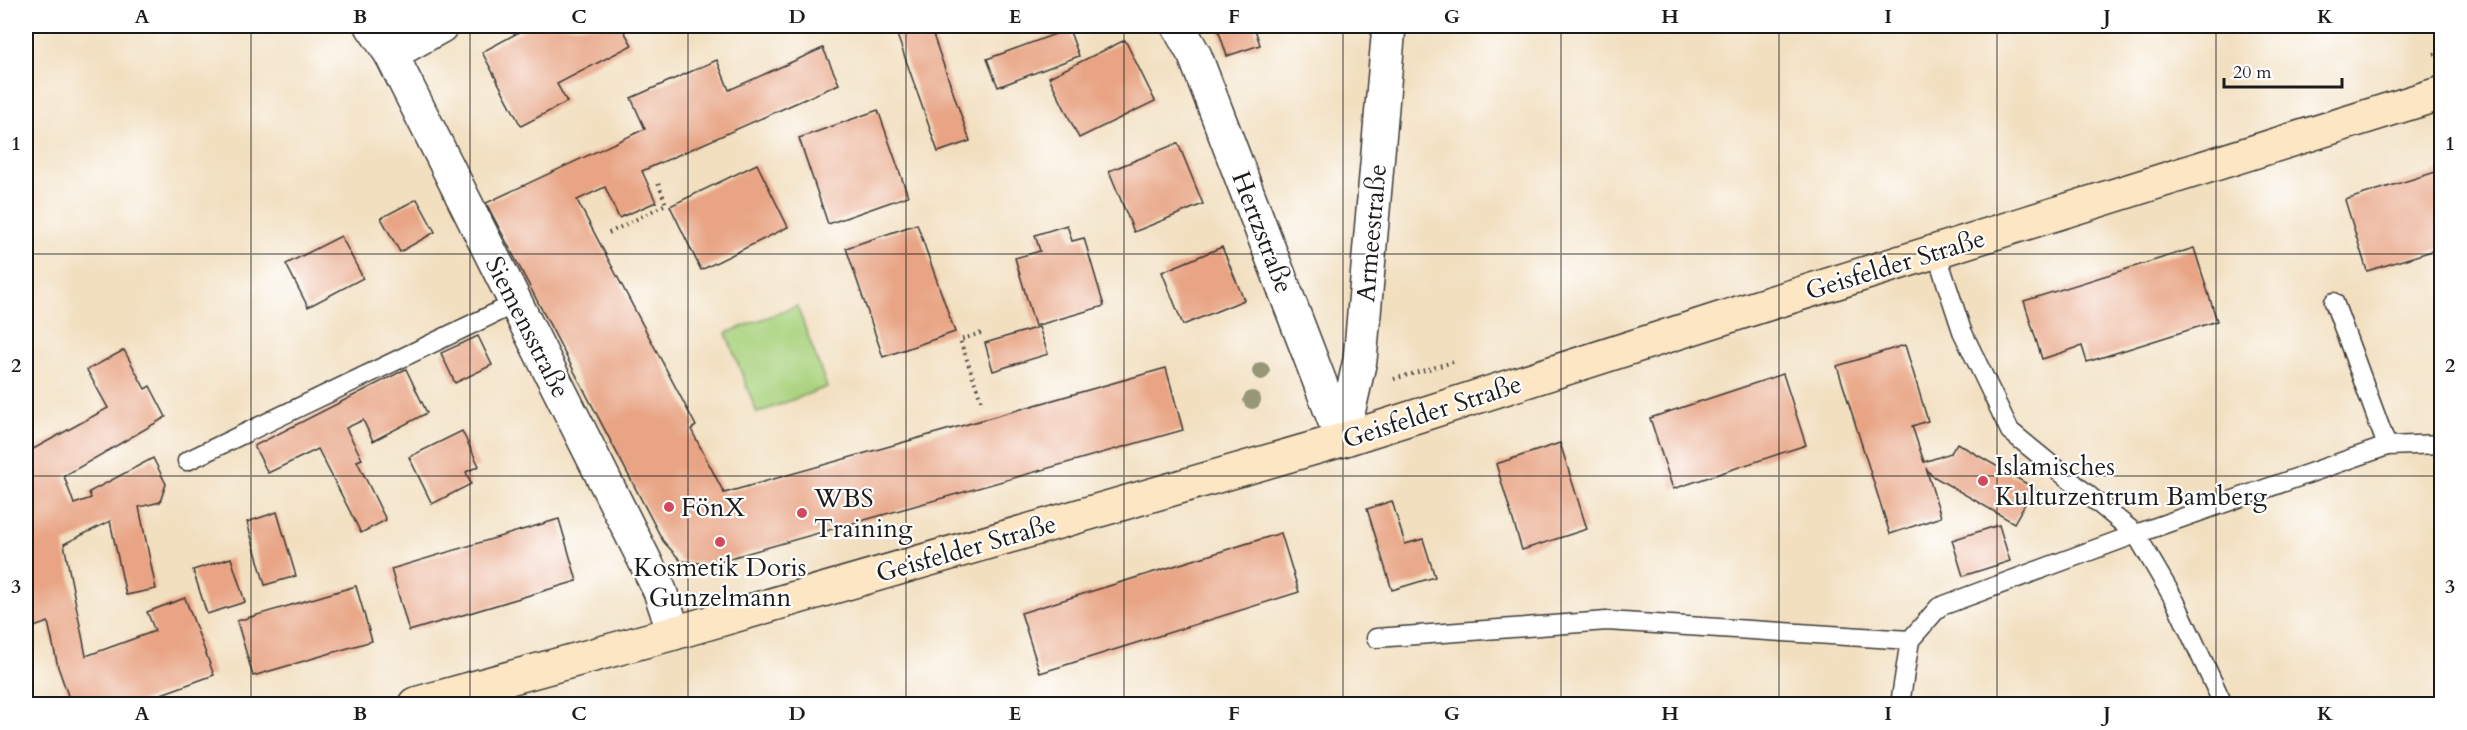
<svg xmlns="http://www.w3.org/2000/svg" width="2467" height="730" viewBox="0 0 2467 730" font-family="Cardo,serif">
<style>
.park{fill:#a9d27d;stroke:#62774c;stroke-width:1.5}
.building{fill:#e8a484}
.lines{fill:none;stroke-linecap:round;stroke-linejoin:round}
.lane-casing{stroke:#3c3935;stroke-width:21}
.street-casing{stroke:#3c3935;stroke-width:36}
.secondary-casing{stroke:#3c3935;stroke-width:36}
.path{stroke:#3c3935;stroke-width:4;stroke-dasharray:1.5 4.5;stroke-linecap:butt}
.lane{stroke:#fff;stroke-width:18}
.street{stroke:#fff;stroke-width:33}
.secondary{stroke:#fce6c4;stroke-width:33}
.tree{fill:#979778}
.grid{fill:none;stroke:#1c1c1c;stroke-width:1.5;stroke-opacity:0.55}
.poi-dot{fill:#d1495b;stroke:#fff;stroke-width:2}
.labels{text-anchor:middle;stroke-width:4.5;stroke-linejoin:round;paint-order:stroke}
.street-label{font-size:26px;fill:#1c1c1c;stroke:#fff}
.poi-label{font-size:26px;fill:#1c1c1c;stroke:#fff;text-anchor:start}
.neatline{fill:none;stroke:#1c1c1c;stroke-width:2}
.grid-label{font-size:20px;text-anchor:middle;font-weight:bold;fill:#1c1c1c}
</style>
<rect width="100%" height="100%" fill="#fff"/>
<filter id="ink" filterUnits="userSpaceOnUse"><feTurbulence type="fractalNoise" baseFrequency=".0167" numOctaves="2"/><feDisplacementMap in="SourceGraphic" scale="12" xChannelSelector="R" yChannelSelector="G"/><feConvolveMatrix kernelMatrix="1 2 1 2 8 2 1 2 1" color-interpolation-filters="sRGB"/></filter>
<filter id="wash" filterUnits="userSpaceOnUse"><feTurbulence type="fractalNoise" baseFrequency=".008" numOctaves="4" result="noise"/><feDisplacementMap in="SourceGraphic" scale="24" xChannelSelector="R" yChannelSelector="G"/><feGaussianBlur stdDeviation="1.35" result="paint"/><feColorMatrix in="noise" values="0 0 0 0 0 0 0 0 0 0 0 0 0 0 0 0 0 1.4 0 .05"/><feComposite in="paint" operator="in"/></filter>
<g filter="url(#wash)">
<rect width="100%" height="100%" fill="#f2dfc0"/>
<!-- park -->
<polygon class="park" points="797,306 827,387 757,413 726,333"/>
<g id="blocks">
<!-- building -->
<g class="building">
<polygon points="526,26 621,26 632,45 557,84 567,102 521,126 482,52 527,28"/>
<polygon points="894,26 930,26 970,141 938,152"/>
<polygon points="1217,26 1254,26 1260,45 1227,56"/>
<polygon points="1069,29 1079,56 998,87 987,59"/>
<polygon points="1125,40 1155,101 1079,138 1049,77"/>
<polygon points="823,48 839,84 642,171 656,202 619,218 605,187 577,200 696,426 691,429 724,493 1166,368 1183,430 709,564 681,561 663,541 486,203 645,129 631,98 717,60 729,90"/>
<polygon points="878,110 908,196 828,224 799,138"/>
<polygon points="1178,143 1203,204 1134,232 1109,171"/>
<polygon points="757,164 788,227 701,270 670,206"/>
<polygon points="2442,170 2442,248 2367,271 2345,200"/>
<polygon points="417,199 435,232 400,252 381,218"/>
<polygon points="917,224 955,332 883,357 846,248"/>
<polygon points="1067,225 1072,241 1084,238 1104,306 1035,326 1015,258 1040,251 1035,235"/>
<polygon points="341,236 363,278 308,307 286,264"/>
<polygon points="1222,247 1244,300 1183,325 1162,272"/>
<polygon points="2194,248 2217,321 2087,362 2082,346 2042,359 2024,301"/>
<polygon points="1039,327 1048,354 993,371 985,343"/>
<polygon points="478,336 492,365 455,383 441,353"/>
<polygon points="1905,345 1928,421 1912,426 1924,462 1951,453 1957,443 2034,488 2014,523 1931,475 1926,468 1941,517 1890,534 1837,366"/>
<polygon points="124,350 145,389 150,386 166,417 64,476 74,504 91,498 89,492 153,458 166,484 160,502 139,507 156,589 126,595 110,521 64,544 86,656 155,631 147,612 185,598 214,675 134,704 104,704 101,698 84,704 71,704 58,667 48,622 26,630 26,453 108,408 87,370"/>
<polygon points="406,369 427,413 373,441 363,420 346,428 362,459 357,461 386,520 361,533 318,449 268,473 254,446"/>
<polygon points="1783,374 1806,445 1673,489 1650,418"/>
<polygon points="462,431 479,466 466,472 471,484 432,504 409,457"/>
<polygon points="1560,443 1587,529 1522,550 1496,464"/>
<polygon points="1392,501 1405,544 1423,539 1435,577 1392,590 1367,509"/>
<polygon points="277,512 296,576 265,585 247,522"/>
<polygon points="559,519 577,581 409,631 391,569"/>
<polygon points="1999,525 2010,561 1963,576 1952,540"/>
<polygon points="1281,533 1299,592 1040,673 1021,613"/>
<polygon points="231,558 245,602 207,614 193,570"/>
<polygon points="356,586 372,641 253,676 237,621"/>
</g>
</g>
</g>
<g filter="url(#ink)">
<use href="#blocks" fill-opacity="0" stroke="#3c3935" stroke-width="1.5"/>
<g class="lines">
<defs>
<g id="lane">
<polyline points="2387,446 2442,444"/>
<polyline points="187,461 516,303"/>
<polyline points="1376,638 1607,621 1910,640 1900,704"/>
<polyline points="1910,640 1939,607 2136,534 2010,431 1962,331 1936,252"/>
<polyline points="2223,704 2175,601 2136,534 2387,446 2334,302"/>
</g>
<g id="street">
<polyline points="372,26 391,54 660,591 674,633"/>
<polyline points="1178,26 1195,56 1342,440"/>
<polyline points="391,54 441,26"/>
<polyline points="1342,440 1360,360 1389,26"/>
</g>
<polyline id="secondary" points="415,704 674,633 1342,440 1748,310 2442,93"/>
</defs>
<!-- lane casing -->
<use href="#lane" class="lane-casing"/>
<!-- street casing -->
<use href="#street" class="street-casing"/>
<!-- secondary casing -->
<use href="#secondary" class="secondary-casing"/>
<!-- path -->
<g class="path">
<polyline points="2434,54 2442,52"/>
<polyline points="609,233 666,204 658,183"/>
<polyline points="1394,379 1453,362"/>
<polyline points="981,400 960,340 984,332"/>
</g>
<!-- lane -->
<use href="#lane" class="lane"/>
<!-- street -->
<use href="#street" class="street"/>
<!-- secondary -->
<use href="#secondary" class="secondary"/>
</g>
<!-- trees -->
<g class="tree">
<circle cx="1261" cy="371" r="9"/>
<circle cx="1252" cy="400" r="9"/>
</g>
</g>
<!-- grid -->
<path class="grid" d="M251,26V704M470,26V704M688,26V704M906,26V704M1124,26V704M1343,26V704M1561,26V704M1779,26V704M1997,26V704M2216,26V704M26,254H2442M26,476H2442"/>
<!-- markers -->
<g class="poi-dot">
<circle cx="1983" cy="481" r="6"/>
<circle cx="669" cy="507" r="6"/>
<circle cx="802" cy="513" r="6"/>
<circle cx="720" cy="542" r="6"/>
</g>
<g class="labels">
<!-- street labels -->
<g class="street-label">
<text transform="translate(1263 232) rotate(69)" y="9">Hertzstraße</text>
<text transform="translate(1371 233) rotate(-85)" y="9">Armeestraße</text>
<text transform="translate(1895 264) rotate(-17)" y="9">Geisfelder Straße</text>
<text transform="translate(528 327) rotate(63)" y="9">Siemensstraße</text>
<text transform="translate(1432 411) rotate(-18)" y="9">Geisfelder Straße</text>
<text transform="translate(966 548) rotate(-16)" y="9">Geisfelder Straße</text>
</g>
<!-- poi labels -->
<g class="poi-label">
<text x="1995" y="475">Islamisches<tspan x="1995" dy="30">Kulturzentrum Bamberg</tspan></text>
<text x="814" y="507">WBS<tspan x="814" dy="30">Training</tspan></text>
<text x="681" y="516">FönX</text>
<text x="720" y="576" text-anchor="middle">Kosmetik Doris<tspan x="720" dy="30">Gunzelmann</tspan></text>
</g>
</g>
<!-- margin -->
<rect width="2467" height="730" fill="none" stroke="#fff" stroke-width="66"/>
<!-- scale -->
<path d="M2224 78v9h118v-9" fill="none" stroke="#1c1c1c" stroke-width="3"/>
<text x="2233" y="78" font-size="18" fill="#1c1c1c" stroke="#ffffff" stroke-width="4.5" paint-order="stroke">20 m</text>
<rect x="33" y="33" width="2401" height="664" class="neatline"/>
<g class="grid-label">
<text x="142" y="23">A</text>
<text x="360" y="23">B</text>
<text x="579" y="23">C</text>
<text x="797" y="23">D</text>
<text x="1015" y="23">E</text>
<text x="1234" y="23">F</text>
<text x="1452" y="23">G</text>
<text x="1670" y="23">H</text>
<text x="1888" y="23">I</text>
<text x="2107" y="23">J</text>
<text x="2325" y="23">K</text>
<text x="16" y="150">1</text>
<text x="2450" y="150">1</text>
<text x="16" y="372">2</text>
<text x="2450" y="372">2</text>
<text x="16" y="593">3</text>
<text x="2450" y="593">3</text>
<text x="142" y="720">A</text>
<text x="360" y="720">B</text>
<text x="579" y="720">C</text>
<text x="797" y="720">D</text>
<text x="1015" y="720">E</text>
<text x="1234" y="720">F</text>
<text x="1452" y="720">G</text>
<text x="1670" y="720">H</text>
<text x="1888" y="720">I</text>
<text x="2107" y="720">J</text>
<text x="2325" y="720">K</text>
</g>
</svg>
